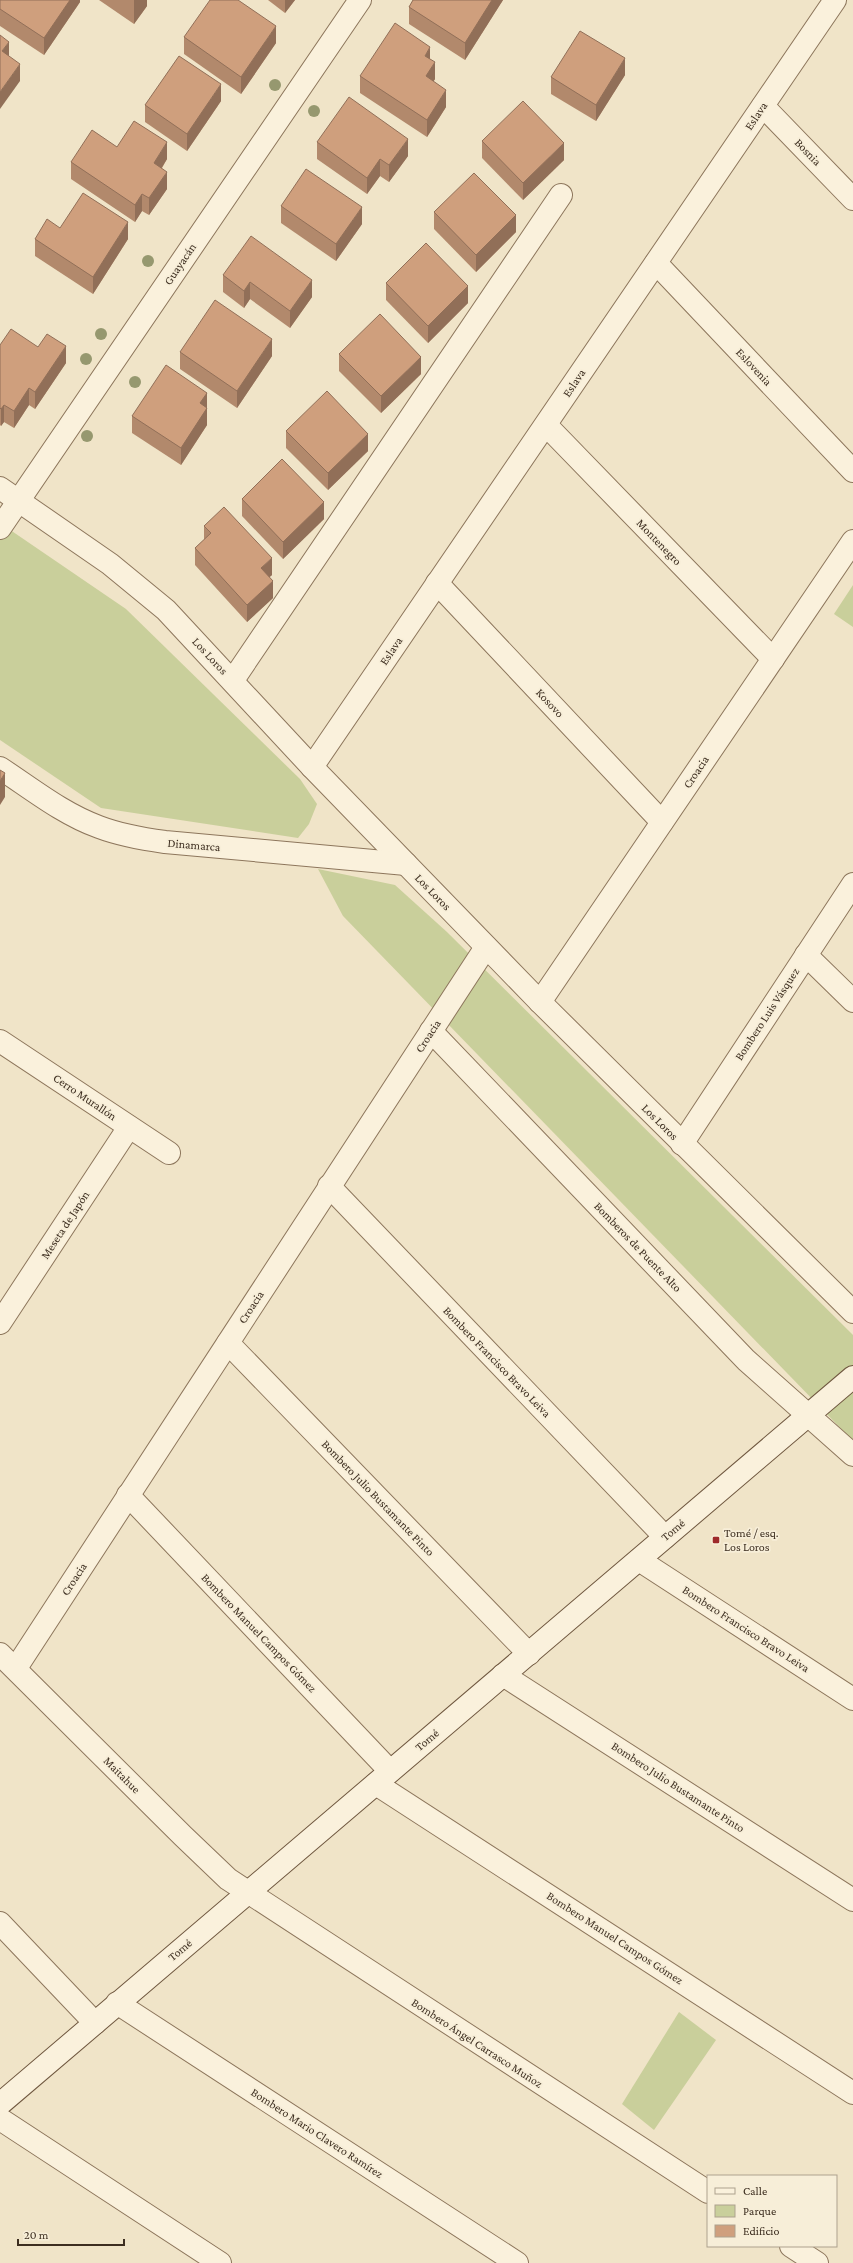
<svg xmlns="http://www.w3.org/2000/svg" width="853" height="2263" viewBox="0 0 853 2263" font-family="'Crimson Pro',serif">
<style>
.green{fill:#c9cf9b}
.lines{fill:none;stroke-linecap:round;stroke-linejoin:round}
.street-casing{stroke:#8d765c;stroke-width:24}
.secondary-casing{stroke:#6f573f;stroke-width:24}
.street{stroke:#faf1dc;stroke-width:22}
.secondary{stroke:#faf1dc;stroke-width:22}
.tree{fill:#96986f}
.wall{fill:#b2896c}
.shaded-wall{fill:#916f58}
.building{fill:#cf9f7d;stroke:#916f58}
.poi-dot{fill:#9e2a2b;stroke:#f7eed8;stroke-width:1.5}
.labels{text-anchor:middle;stroke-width:3.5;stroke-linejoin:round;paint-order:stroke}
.street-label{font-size:12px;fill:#3d2e20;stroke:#f7eed8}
.poi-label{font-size:12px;fill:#3d2e20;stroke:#f7eed8;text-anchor:start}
</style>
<rect width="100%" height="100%" fill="#f0e4c8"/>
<!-- green -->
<g class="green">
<polygon points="0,523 126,609 300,779 317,804 309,824 298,838 101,808 0,740"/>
<polygon points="853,585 853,627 834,614"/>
<polygon points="318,869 395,885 447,932 853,1335 853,1441 343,916"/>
<polygon points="679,2012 716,2040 654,2130 622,2104"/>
</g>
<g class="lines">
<defs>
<g id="street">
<polyline points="763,106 853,199"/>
<polyline points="656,263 853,471"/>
<polyline points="546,425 773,659"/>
<polyline points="0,488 110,564 166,610 312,767 540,1002 853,1312"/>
<polyline points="0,528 360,0"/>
<polyline points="437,583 662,822"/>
<polyline points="233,680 561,195"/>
<polyline points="312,767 835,0"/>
<path d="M0,768C32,789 63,814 99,827C120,835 143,839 165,842L406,864"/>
<polyline points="806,955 853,1001"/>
<polyline points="540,1002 853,541"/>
<polyline points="431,1031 746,1360 853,1455"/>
<polyline points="0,1041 169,1153"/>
<polyline points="682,1144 853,884"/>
<polyline points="329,1186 665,1537"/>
<polyline points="0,1323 129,1127"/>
<polyline points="228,1343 529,1654"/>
<polyline points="128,1495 390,1771"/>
<polyline points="639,1560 853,1699"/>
<polyline points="0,1654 183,1836 228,1879 708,2192"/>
<polyline points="16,1668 486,947"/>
<polyline points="503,1675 853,1900"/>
<polyline points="376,1784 853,2093"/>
<polyline points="0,1923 95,2023"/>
<polyline points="117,2003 517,2263"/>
<polyline points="0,2119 220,2263"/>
<polyline points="791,2246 817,2263"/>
</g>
<polyline id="secondary" points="0,2104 853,1377"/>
</defs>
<!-- street casing -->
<use href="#street" class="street-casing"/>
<!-- secondary casing -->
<use href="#secondary" class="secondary-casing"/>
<!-- street -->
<use href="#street" class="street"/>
<!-- secondary -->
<use href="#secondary" class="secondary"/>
</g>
<!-- trees -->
<g class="tree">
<circle cx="275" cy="85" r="6"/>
<circle cx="314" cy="111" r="6"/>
<circle cx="148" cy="261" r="6"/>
<circle cx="101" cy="334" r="6"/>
<circle cx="86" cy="359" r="6"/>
<circle cx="135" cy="382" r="6"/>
<circle cx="87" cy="436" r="6"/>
</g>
<!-- wall -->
<g class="wall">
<polygon points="0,0 80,0 80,2 44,55 0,26"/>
<polygon points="99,0 147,0 147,6 134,24"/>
<polygon points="268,0 295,0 285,13"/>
<polygon points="413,0 503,0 465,60 409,24 409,7"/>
<polygon points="184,37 276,43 241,94 184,54"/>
<polygon points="430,59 435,79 433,82 446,107 427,137 360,93 360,76"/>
<polygon points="625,75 596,121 551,94 551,77"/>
<polygon points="221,101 187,151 145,122 145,105"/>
<polygon points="482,141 564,160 523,200 482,158"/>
<polygon points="317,142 408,156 389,182 380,176 367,194 317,159"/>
<polygon points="117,147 167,159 162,168 167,189 149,215 142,211 135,222 71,179 71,162"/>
<polygon points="281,206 362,224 336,261 281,223"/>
<polygon points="434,212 516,232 476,272 434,229"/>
<polygon points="35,239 128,239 93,294 35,256"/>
<polygon points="223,275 312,297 290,328 250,299 244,308 223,292"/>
<polygon points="386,283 468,303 428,343 386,300"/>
<polygon points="0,345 38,347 66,363 35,409 29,405 14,428 4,422 1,426 0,425"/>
<polygon points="180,352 272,356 237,408 180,369"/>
<polygon points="339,354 421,374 381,413 339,371"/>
<polygon points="207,393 207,425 181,465 132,433 132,416"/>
<polygon points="286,431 368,451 328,490 286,448"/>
<polygon points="242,499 324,519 283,559 242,516"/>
<polygon points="204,526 272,575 269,577 273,598 247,622 195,565 195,548 204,540"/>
</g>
<!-- shaded-wall -->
<g class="shaded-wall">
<polygon points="70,0 80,0 80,2 44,55 44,38"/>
<polygon points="134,0 147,0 147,6 134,24"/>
<polygon points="285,0 295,0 285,13"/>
<polygon points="492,0 503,0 465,60 465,43"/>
<polygon points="276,26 276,43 241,94 241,77"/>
<polygon points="9,42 9,59 2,51"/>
<polygon points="430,47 430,64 425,56"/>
<polygon points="625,58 625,75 596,121 596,105"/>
<polygon points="435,62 435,79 426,93 426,76"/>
<polygon points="20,64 20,81 0,109 0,92"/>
<polygon points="221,84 221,101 187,151 187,134"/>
<polygon points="446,90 446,107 427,137 427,120"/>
<polygon points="408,139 408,156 389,182 389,165"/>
<polygon points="167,142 167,159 154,180 154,163"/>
<polygon points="564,143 564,160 523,200 523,183"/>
<polygon points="380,159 380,176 367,194 367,178"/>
<polygon points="167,172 167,189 149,215 149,198"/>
<polygon points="142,194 142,211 135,222 135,205"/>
<polygon points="362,207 362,224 336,261 336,244"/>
<polygon points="516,215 516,232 476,272 476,255"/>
<polygon points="128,222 128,239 93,294 93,277"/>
<polygon points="312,280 312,297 290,328 290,311"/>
<polygon points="250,282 250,299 244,308 244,291"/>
<polygon points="468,286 468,303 428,343 428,326"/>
<polygon points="272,339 272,356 237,408 237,391"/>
<polygon points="66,346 66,363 35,409 35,392"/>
<polygon points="421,357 421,374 381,413 381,396"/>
<polygon points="29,388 29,405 14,428 14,411"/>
<polygon points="207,393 207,425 181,465 181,448 200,403"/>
<polygon points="4,405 4,422 1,426 1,409"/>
<polygon points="368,434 368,451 328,490 328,473"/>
<polygon points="324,502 324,519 283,559 283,542"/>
<polygon points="272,558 272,575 261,585 261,568"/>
<polygon points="273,581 273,598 247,622 247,605"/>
<polygon points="5,773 5,797 0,805 0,781"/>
</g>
<!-- building -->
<g class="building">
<polygon points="0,0 70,0 44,38 0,9"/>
<polygon points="210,0 238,0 276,26 241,77 184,37"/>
<polygon points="413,0 492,0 465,43 409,7"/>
<polygon points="395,23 430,47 425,56 435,62 426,76 446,90 427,120 360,76"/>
<polygon points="580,31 625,58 596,105 551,77"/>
<polygon points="0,35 9,42 2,51 20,64 0,92"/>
<polygon points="179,56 221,84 187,134 145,105"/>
<polygon points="349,97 408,139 389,165 380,159 367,178 317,142"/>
<polygon points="523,101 564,143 523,183 482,141"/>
<polygon points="134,121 167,142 154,163 167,172 149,198 142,194 135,205 71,162 92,130 117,147"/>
<polygon points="306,169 362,207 336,244 281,206"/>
<polygon points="474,173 516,215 476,255 434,212"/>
<polygon points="83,193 128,222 93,277 35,239 47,219 60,228"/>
<polygon points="251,236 312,280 290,311 250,282 244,291 223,275"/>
<polygon points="426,243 468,286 428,326 386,283"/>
<polygon points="215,300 272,339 237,391 180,352"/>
<polygon points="380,314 421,357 381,396 339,354"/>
<polygon points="11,329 38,347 47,334 66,346 35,392 29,388 14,411 4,405 1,409 0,408 0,345"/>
<polygon points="166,365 207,393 200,403 207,408 181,448 132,416"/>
<polygon points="327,391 368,434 328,473 286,431"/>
<polygon points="282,459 324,502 283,542 242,499"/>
<polygon points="224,507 272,558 261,568 273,581 247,605 195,548 211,533 204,526"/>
<polygon points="0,770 5,773 0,781"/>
</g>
<!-- markers -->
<rect class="poi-dot" x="712" y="1536" width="8" height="8" rx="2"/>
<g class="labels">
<!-- street labels -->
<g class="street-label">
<text transform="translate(756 116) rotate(-56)" y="4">Eslava</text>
<text transform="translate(808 152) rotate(46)" y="4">Bosnia</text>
<text transform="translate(180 264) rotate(-56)" y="4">Guayacán</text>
<text transform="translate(754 367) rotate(47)" y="4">Eslovenia</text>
<text transform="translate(574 383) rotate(-56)" y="4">Eslava</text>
<text transform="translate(659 542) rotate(46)" y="4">Montenegro</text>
<text transform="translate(391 651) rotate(-56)" y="4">Eslava</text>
<text transform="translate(210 656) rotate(47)" y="4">Los Loros</text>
<text transform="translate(550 703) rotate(47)" y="4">Kosovo</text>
<text transform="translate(696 772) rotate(-56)" y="4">Croacia</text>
<text transform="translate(194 845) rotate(5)" y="4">Dinamarca</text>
<text transform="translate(433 892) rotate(46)" y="4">Los Loros</text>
<text transform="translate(767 1014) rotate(-57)" y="4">Bombero Luis Vásquez</text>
<text transform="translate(428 1036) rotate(-57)" y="4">Croacia</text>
<text transform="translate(85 1097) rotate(34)" y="4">Cerro Murallón</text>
<text transform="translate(660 1122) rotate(45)" y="4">Los Loros</text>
<text transform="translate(65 1225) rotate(-57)" y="4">Meseta de Japón</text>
<text transform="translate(638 1247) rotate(46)" y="4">Bomberos de Puente Alto</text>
<text transform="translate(251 1307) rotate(-57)" y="4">Croacia</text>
<text transform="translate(497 1362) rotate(46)" y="4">Bombero Francisco Bravo Leiva</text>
<text transform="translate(378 1498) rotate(46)" y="4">Bombero Julio Bustamante Pinto</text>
<text transform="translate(673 1530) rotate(-40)" y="4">Tomé</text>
<text transform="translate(74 1579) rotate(-57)" y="4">Croacia</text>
<text transform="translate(746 1629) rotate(33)" y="4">Bombero Francisco Bravo Leiva</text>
<text transform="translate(259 1633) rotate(46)" y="4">Bombero Manuel Campos Gómez</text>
<text transform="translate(427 1740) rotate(-40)" y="4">Tomé</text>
<text transform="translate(122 1775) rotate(45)" y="4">Maitahue</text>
<text transform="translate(678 1787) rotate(33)" y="4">Bombero Julio Bustamante Pinto</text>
<text transform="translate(615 1938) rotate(33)" y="4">Bombero Manuel Campos Gómez</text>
<text transform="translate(180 1950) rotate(-40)" y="4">Tomé</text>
<text transform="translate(477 2043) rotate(33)" y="4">Bombero Ángel Carrasco Muñoz</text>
<text transform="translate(317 2133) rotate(33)" y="4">Bombero Mario Clavero Ramírez</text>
</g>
<!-- poi labels -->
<g class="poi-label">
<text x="724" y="1537">Tomé / esq.<tspan x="724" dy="14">Los Loros</tspan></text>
</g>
</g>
<!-- legend -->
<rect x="707" y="2175" width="130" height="72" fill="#f7eed8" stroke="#ada18e"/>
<rect x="715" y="2188" width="20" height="6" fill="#faf1dc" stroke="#ada18e"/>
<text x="743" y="2195" font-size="12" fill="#3d2e20">Calle</text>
<rect x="715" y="2205" width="20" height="12" fill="#c9cf9b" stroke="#ada18e"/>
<text x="743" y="2215" font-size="12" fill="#3d2e20">Parque</text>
<rect x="715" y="2225" width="20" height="12" fill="#cf9f7d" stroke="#ada18e"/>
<text x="743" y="2235" font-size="12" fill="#3d2e20">Edificio</text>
<!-- scale -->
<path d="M18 2239v6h106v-6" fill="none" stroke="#3d2e20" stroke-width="2"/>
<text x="24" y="2239" font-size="12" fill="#3d2e20" stroke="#f7eed8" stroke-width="3" paint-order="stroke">20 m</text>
</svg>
